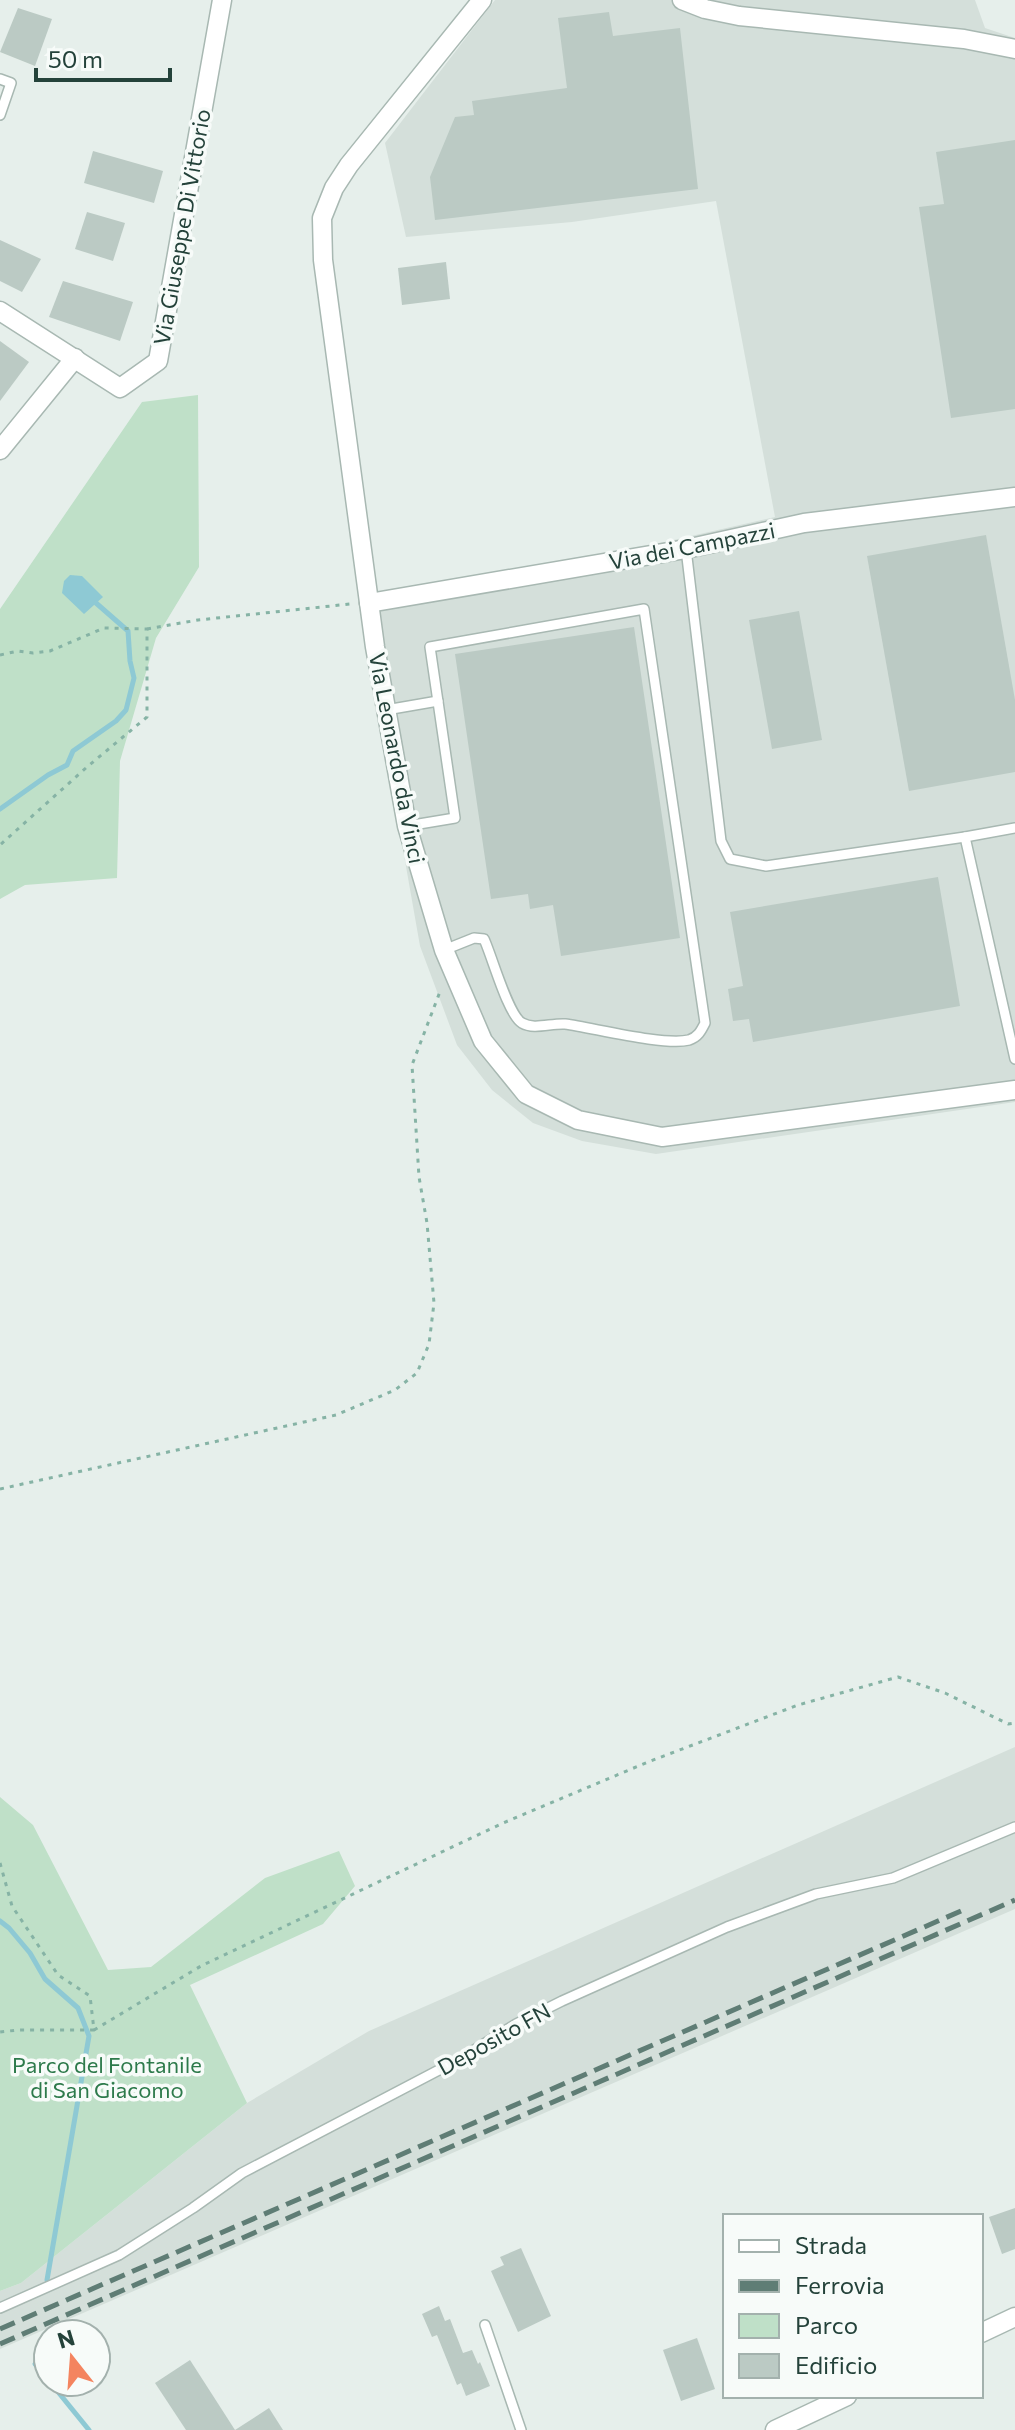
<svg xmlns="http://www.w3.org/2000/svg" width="1015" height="2430" viewBox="0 0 1015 2430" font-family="Commissioner,sans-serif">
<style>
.built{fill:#d4dfda}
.green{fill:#bfe0c8}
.water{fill:#8ec9d4}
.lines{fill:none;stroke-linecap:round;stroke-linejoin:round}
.stream{stroke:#8ec9d4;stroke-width:5}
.building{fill:#bbcac4}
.service-casing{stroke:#a8b8b2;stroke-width:12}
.minor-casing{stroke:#a8b8b2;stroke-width:21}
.path{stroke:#86b3a5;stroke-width:3;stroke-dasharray:4 6;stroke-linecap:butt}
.service{stroke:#fff;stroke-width:9}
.minor{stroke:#fff;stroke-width:18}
.rail{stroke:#5f7d75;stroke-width:5;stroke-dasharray:16 8;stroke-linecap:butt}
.labels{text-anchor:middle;stroke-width:7;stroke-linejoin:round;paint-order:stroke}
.street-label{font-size:22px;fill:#24423a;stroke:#f7fbf9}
.park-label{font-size:22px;fill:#2d7a4b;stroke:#f7fbf9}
</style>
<rect width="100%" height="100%" fill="#e6efeb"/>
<!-- built -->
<g class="built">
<polygon points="495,0 975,0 985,28 1015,38 1015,1102 656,1154 582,1141 533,1123 492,1090 457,1045 420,946 361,611 775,517 716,201 572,222 406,237 385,143"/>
<polygon points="1015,1747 1015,1909 0,2349 0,2291 21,2283 247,2103 369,2031"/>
</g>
<!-- green -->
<g class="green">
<polygon points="198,395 199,567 156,638 120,761 117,878 25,885 0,899 0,609 142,402"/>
<polygon points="0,1797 33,1825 108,1970 151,1967 265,1878 339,1851 355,1886 323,1924 190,1985 247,2103 21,2283 0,2291"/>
</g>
<!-- water -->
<polygon class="water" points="70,575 82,576 103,597 84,614 62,593 64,581"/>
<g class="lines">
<!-- stream -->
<g class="stream">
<polyline points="0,809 48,775 67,765 73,751 116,721 126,710 134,678 130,661 128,631 96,603"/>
<polyline points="0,1921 9,1928 30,1953 45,1979 78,2008 89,2036 47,2280"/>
<polyline points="35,2364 48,2380"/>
<polyline points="50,2382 89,2430"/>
</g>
</g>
<!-- building -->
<g class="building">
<polygon points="18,8 52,19 35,66 0,52"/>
<polygon points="609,12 613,36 680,28 698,189 435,220 430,177 455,117 474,115 472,101 567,88 558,18"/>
<polygon points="1015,140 1015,409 951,418 919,207 944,204 936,152"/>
<polygon points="93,151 163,171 154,203 84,183"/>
<polygon points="87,212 125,223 113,261 75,249"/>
<polygon points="0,240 41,259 22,292 0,281"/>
<polygon points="446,262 450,299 402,305 398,268"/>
<polygon points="63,281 133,302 120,341 49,317"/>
<polygon points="0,341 29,362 0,401"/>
<polygon points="986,535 1015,700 1015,772 909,791 867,556"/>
<polygon points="799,611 822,740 772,749 749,620"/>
<polygon points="634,627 680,938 561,956 553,905 530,909 528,894 491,899 455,654"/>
<polygon points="938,877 960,1006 753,1042 749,1019 733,1021 728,989 743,986 730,912"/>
<polygon points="1015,2208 1015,2249 1002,2254 989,2217"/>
<polygon points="521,2248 551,2316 518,2332 491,2271 504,2265 500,2257"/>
<polygon points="439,2306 445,2321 450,2319 463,2353 472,2350 478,2364 480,2362 490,2386 466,2396 461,2383 457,2385 437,2335 432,2337 422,2314"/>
<polygon points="697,2338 715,2389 681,2401 663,2350"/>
<polygon points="190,2360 235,2430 186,2430 155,2383"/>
<polygon points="269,2408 283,2430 235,2430"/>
</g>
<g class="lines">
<defs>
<g id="service">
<polyline points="0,79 11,83 0,115"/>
<polyline points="686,549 721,841 730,859 766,866 965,837"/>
<polyline points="386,710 438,701"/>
<path d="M407,826L455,818L430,647L644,609L705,1023C701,1031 698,1037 689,1040C664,1046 594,1028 565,1024C551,1023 534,1030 522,1023C508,1015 492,956 484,939L474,938L444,950"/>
<polyline points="1015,828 965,837 1015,1059"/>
<polyline points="0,2308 119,2255 193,2208 242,2173 458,2060 516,2024 562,2001 727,1927 816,1894 893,1878 1015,1827"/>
<polyline points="485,2325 521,2430"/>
</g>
<g id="minor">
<polyline points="482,0 349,165 334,188 322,218 323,260 375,647 407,826 444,950 483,1041 526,1094 578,1120 662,1137 1015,1090"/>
<polyline points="682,0 705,9 739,16 964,39 1015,49"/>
<polyline points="0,311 120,388 158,361 222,0"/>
<polyline points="0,450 75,358"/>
<polyline points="369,603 686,549 804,523 1015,497"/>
<polyline points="981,2333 1015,2317"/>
<polyline points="775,2430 847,2396"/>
</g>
</defs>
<!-- service casing -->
<use href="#service" class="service-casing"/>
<!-- minor casing -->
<use href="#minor" class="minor-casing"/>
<!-- path -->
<g class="path">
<polyline points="147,629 198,620 350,604"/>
<polyline points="0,655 18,651 33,653 50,651 104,628 147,629 147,717 87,767 0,845"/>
<polyline points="0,1489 336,1415 395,1390 417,1373 429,1344 434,1303 427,1223 419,1177 412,1065 441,989"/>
<polyline points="0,1863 12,1906 58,1975 90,1996 94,2030 18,2030 0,2032"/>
<polyline points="94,2030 201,1966 503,1823 648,1762 798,1705 898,1677 945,1693 1008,1724 1015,1723"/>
</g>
<!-- service -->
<use href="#service" class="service"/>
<!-- minor -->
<use href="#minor" class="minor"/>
<!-- rail -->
<g class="rail">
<polyline points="0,2329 961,1911"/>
<polyline points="0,2344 1015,1900"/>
</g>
</g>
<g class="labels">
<!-- street labels -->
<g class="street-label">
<text transform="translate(182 227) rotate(-80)" y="8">Via Giuseppe Di Vittorio</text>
<text transform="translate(692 546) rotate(-11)" y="8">Via dei Campazzi</text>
<text transform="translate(397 758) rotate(79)" y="8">Via Leonardo da Vinci</text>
<text transform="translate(494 2039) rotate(-29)" y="8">Deposito FN</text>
</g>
<!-- park labels -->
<g class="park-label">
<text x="107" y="2073">Parco del Fontanile<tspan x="107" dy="25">di San Giacomo</tspan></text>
</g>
</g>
<!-- legend -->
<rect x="723" y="2214" width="260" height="184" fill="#f7fbf9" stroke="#a3b1ad" stroke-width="2"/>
<rect x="739" y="2240" width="40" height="12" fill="#ffffff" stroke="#a3b1ad" stroke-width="2"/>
<text x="795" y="2254" font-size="24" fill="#24423a">Strada</text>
<rect x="739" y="2280" width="40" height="12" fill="#5f7d75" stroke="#a3b1ad" stroke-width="2"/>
<text x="795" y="2294" font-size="24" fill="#24423a">Ferrovia</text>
<rect x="739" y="2314" width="40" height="24" fill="#bfe0c8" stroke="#a3b1ad" stroke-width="2"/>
<text x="795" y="2334" font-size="24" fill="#24423a">Parco</text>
<rect x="739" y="2354" width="40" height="24" fill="#bbcac4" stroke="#a3b1ad" stroke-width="2"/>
<text x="795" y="2374" font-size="24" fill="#24423a">Edificio</text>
<!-- north arrow -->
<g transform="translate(72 2358) rotate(343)"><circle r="38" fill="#f7fbf9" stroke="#a3b1ad" stroke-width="2"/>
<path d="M0-6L14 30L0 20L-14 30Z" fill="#f4845f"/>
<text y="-12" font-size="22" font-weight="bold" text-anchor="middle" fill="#24423a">N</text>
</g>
<!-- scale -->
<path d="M36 68v12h134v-12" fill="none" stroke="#24423a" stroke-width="4"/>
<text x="48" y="68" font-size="24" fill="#24423a" stroke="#f7fbf9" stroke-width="6" paint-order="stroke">50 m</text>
</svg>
